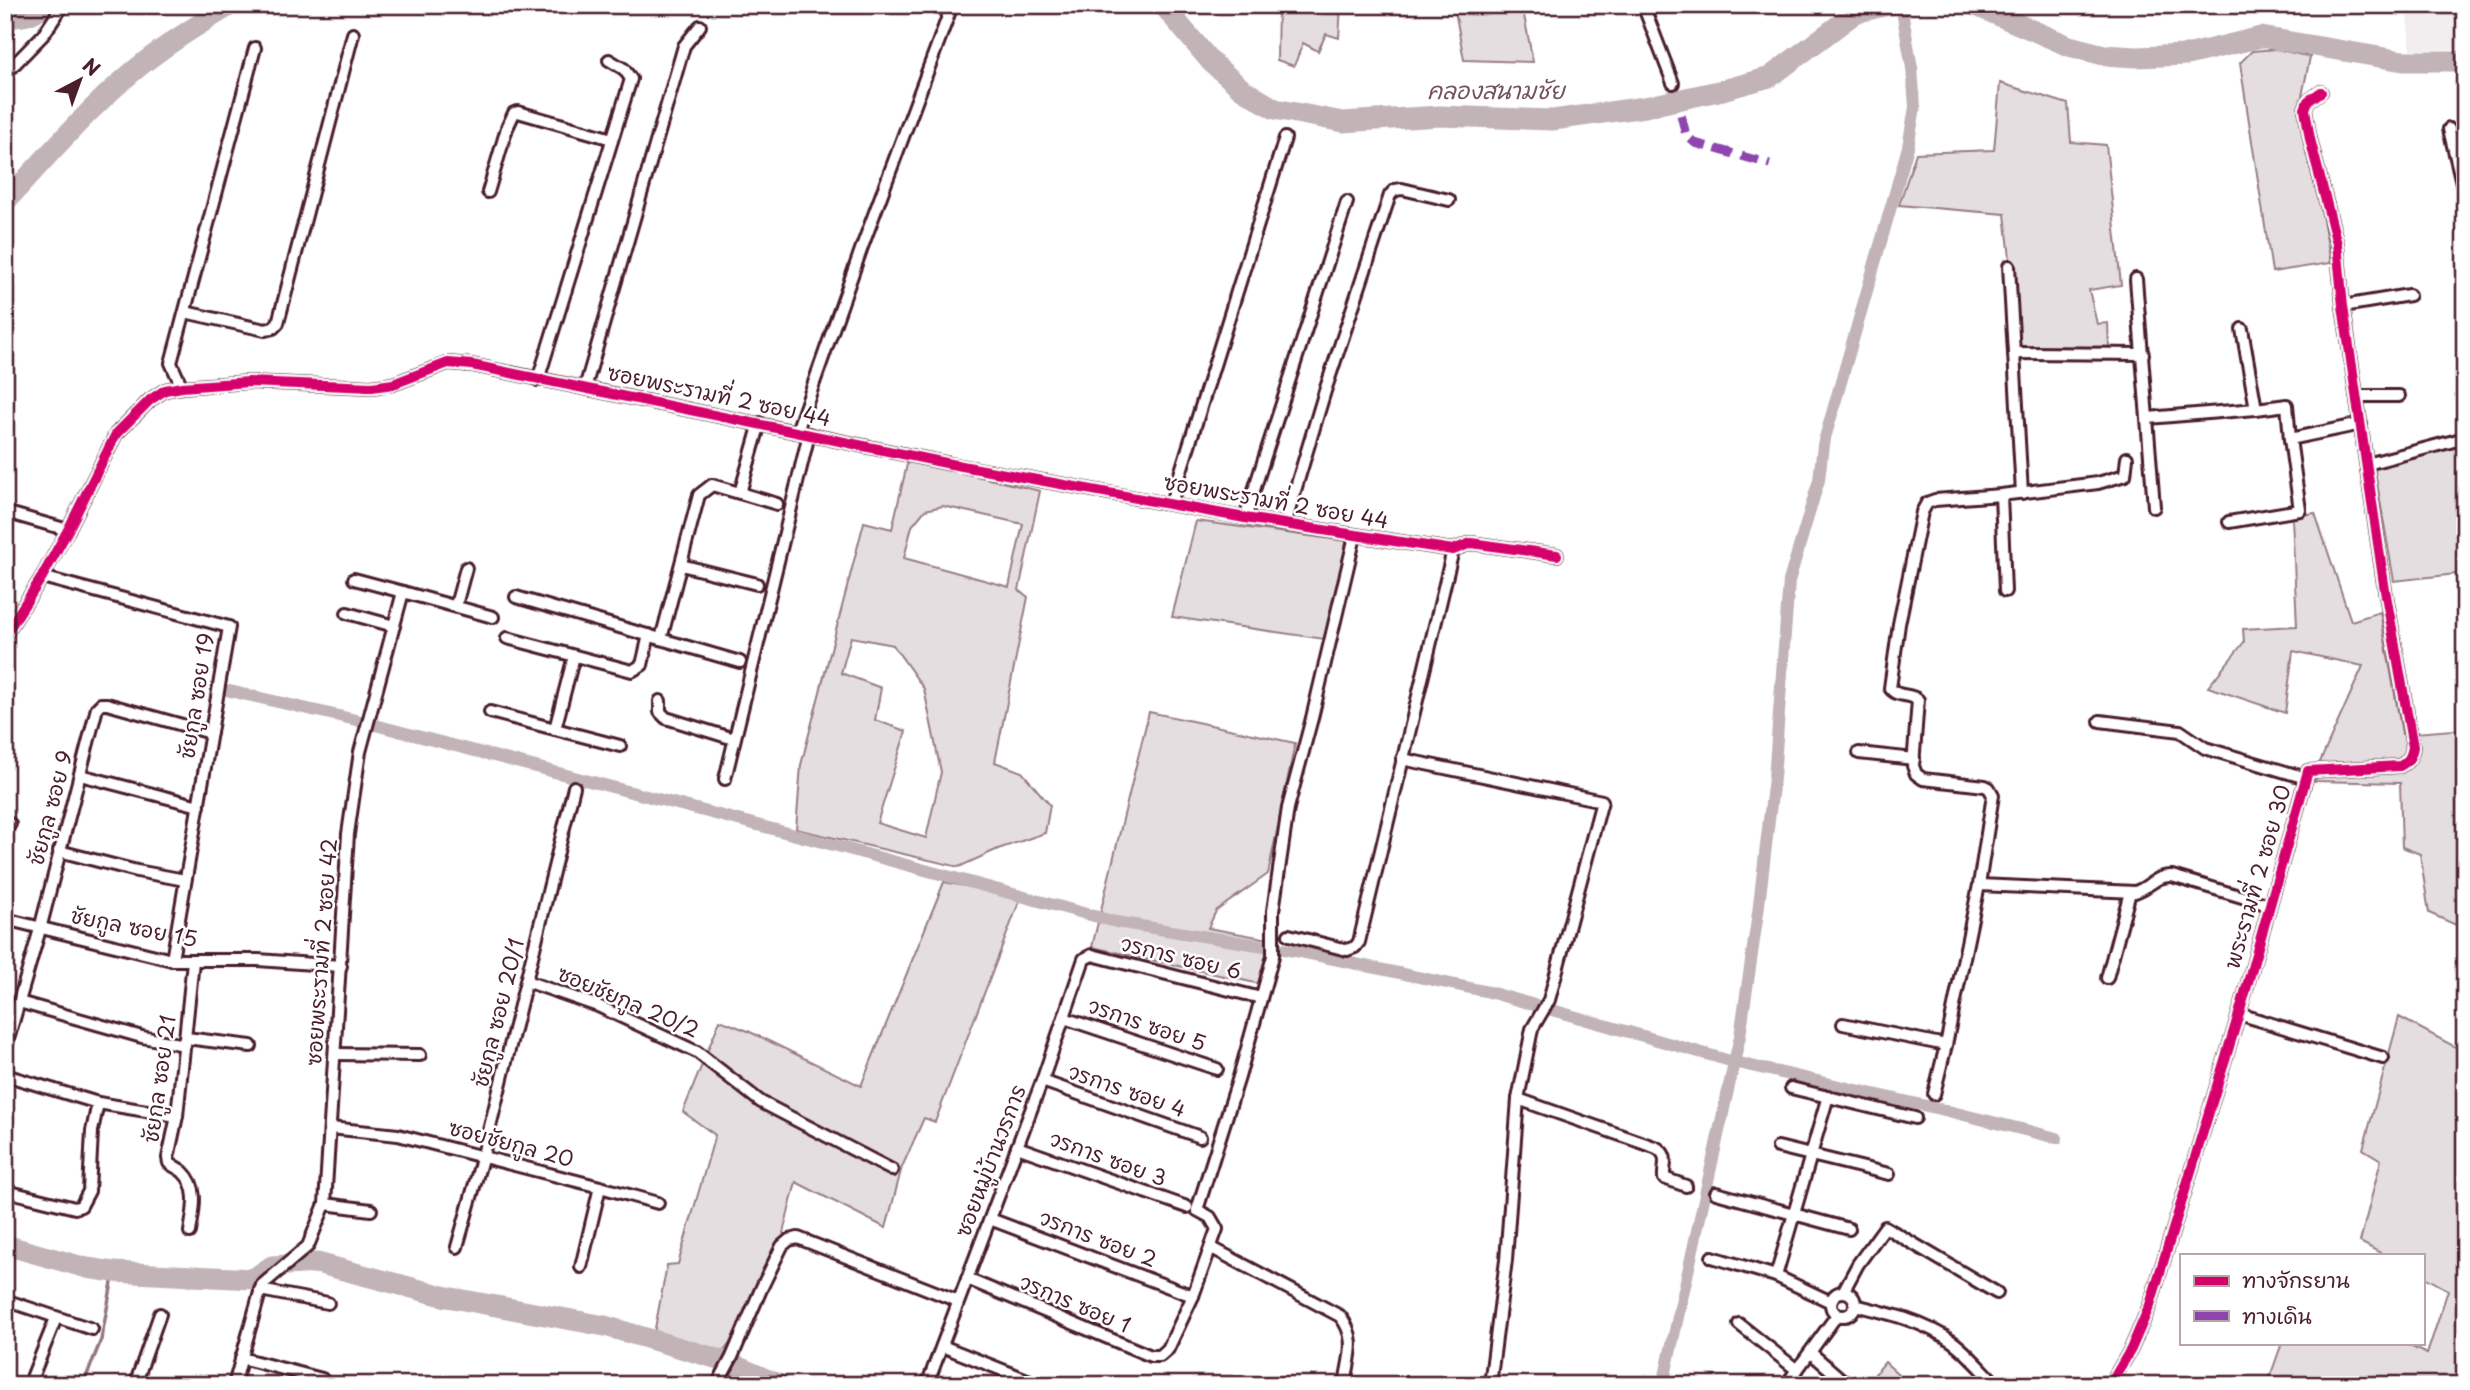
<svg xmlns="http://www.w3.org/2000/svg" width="2470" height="1390" viewBox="0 0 2470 1390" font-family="'Playpen Sans','Playpen Sans Thai',sans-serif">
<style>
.built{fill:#f2eeef}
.green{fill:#e5dee0;stroke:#987e86;stroke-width:2;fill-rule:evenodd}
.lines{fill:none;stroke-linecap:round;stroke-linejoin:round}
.stream{stroke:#91787e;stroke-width:3.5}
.canal{stroke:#c1b3b6;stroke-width:12}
.river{stroke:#c1b3b6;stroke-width:21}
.street-casing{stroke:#4a1f2b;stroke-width:16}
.street{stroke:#fff;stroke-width:10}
.quiet{stroke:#8e44ad;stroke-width:9;stroke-dasharray:18 9;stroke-linecap:butt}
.cycleway-casing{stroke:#fff;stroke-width:15}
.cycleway{stroke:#d6006c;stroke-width:10}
.labels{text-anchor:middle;stroke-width:5;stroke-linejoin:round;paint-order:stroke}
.street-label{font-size:21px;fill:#4a1f2b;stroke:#fff}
.water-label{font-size:23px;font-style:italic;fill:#74535c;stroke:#fff}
</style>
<rect width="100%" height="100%" fill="#fff"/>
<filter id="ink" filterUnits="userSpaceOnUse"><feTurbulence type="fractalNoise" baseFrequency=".0143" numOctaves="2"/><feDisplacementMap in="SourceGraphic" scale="14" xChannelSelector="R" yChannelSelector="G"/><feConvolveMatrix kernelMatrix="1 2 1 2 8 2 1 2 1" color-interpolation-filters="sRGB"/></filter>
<g filter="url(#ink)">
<!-- built -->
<polygon class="built" points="2406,5 2465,5 2465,49 2411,50"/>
<!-- green -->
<g class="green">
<polygon points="1278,5 1341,5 1339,38 1326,34 1318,51 1303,43 1294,66 1277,60"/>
<polygon points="1454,5 1522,5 1533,62 1464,60"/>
<polygon points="2276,49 2310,57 2301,101 2331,263 2272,272 2240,63 2252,51"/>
<polygon points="2000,83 2068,104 2071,142 2106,145 2121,285 2089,290 2097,324 2108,323 2109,348 2020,347 2005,214 1899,205 1916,153 1994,150"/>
<polygon points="2465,442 2465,573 2394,581 2374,466"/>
<path d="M908,460L1040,491L1019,590L1028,597L995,762L1022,772L1050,805L1045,833L998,849L959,867L796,829L801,765L864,522L892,529ZM943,506L1023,524L1009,587L904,558L912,526L925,510ZM851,637L893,645L924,689L941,772L926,838L877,823L906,731L875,720L881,688L841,673Z"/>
<polygon points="2315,513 2351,621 2380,612 2402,734 2465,729 2465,929 2429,913 2420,854 2402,847 2400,783 2315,781 2320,762 2363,666 2293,651 2285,713 2208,687 2244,642 2243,629 2297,626 2292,517"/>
<polygon points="1196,521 1347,541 1324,639 1172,617"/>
<polygon points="1149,712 1295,743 1268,874 1216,911 1208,928 1269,939 1260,984 1092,947"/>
<polygon points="944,882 1021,897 935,1122 924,1118 902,1167 886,1228 796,1182 783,1233 791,1237 769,1259 730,1343 724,1351 653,1339 667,1265 678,1264 715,1135 683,1112 720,1020 748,1031 861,1086"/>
<polygon points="2399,1017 2465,1052 2465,1385 2267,1385 2282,1343 2403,1343 2427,1354 2448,1290 2423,1276 2423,1255 2384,1255 2360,1242 2381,1160 2363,1149"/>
<polygon points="1885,1362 1910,1385 1866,1385"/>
</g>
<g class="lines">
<!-- stream -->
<polyline class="stream" points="83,1385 101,1340 114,1272"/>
<!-- canal -->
<g class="canal">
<polyline points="1852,5 1855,13"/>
<polyline points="230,691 356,720 826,843 1116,922 1295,951 1489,992 1734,1062 1944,1110 2057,1138"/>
<polyline points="1663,1385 1740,1036 1758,913 1774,778 1789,581 1819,480 1823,445 1908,147 1915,107 1912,68 1901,5"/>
</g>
<!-- river -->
<g class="river">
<polyline points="1163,5 1211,62 1242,89 1275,109 1343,122 1440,116 1553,120 1645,107 1723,90 1770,77 1855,13 1888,5"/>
<polyline points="1974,5 2069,46 2104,55 2136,57 2187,55 2261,37 2403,61 2465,61"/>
<path d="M5,17C21,18 32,16 44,5"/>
<path d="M5,202C45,159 84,113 129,75C160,48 196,26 231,5"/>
<polyline points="5,1245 87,1268 114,1272 253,1279 272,1266 317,1263 447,1297 605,1326 725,1361 780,1385"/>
</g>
<defs>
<g id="street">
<polyline points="1643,5 1673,83"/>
<polyline points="5,74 44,34 63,5"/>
<polyline points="2449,129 2465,195"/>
<polyline points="488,192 507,128 514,113 518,112 612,139"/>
<polyline points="2009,266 2022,493"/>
<polyline points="2136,279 2154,507"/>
<polyline points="2343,306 2409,295"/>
<polyline points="185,312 265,330 273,328 278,323 353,34"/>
<polyline points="2242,329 2256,409 2287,405 2290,439"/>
<polyline points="2014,353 2143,354"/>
<polyline points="538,380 631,79 624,69 609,60"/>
<polyline points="182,387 171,363 255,48"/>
<polyline points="585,388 684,46 700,26"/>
<polyline points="2357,396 2399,396"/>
<polyline points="2148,418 2256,409"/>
<polyline points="797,431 862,247 950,11"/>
<path d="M2127,458L2125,475L2098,483L2001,495L1935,500L1927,503L1922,512L1899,624L1890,688C1897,698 1910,693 1918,700L1913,766L1916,774L1923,779L1985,786L1989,788L1993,795L1979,885L2135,892C2149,888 2156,875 2172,876L2269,905"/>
<polyline points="2367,464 2465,438"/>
<polyline points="740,493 760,423"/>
<polyline points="2001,495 2005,591"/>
<polyline points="1171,503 1285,138"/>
<polyline points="5,512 68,530"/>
<polyline points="1245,518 1347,202"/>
<polyline points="2229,522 2300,510 2290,439 2361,424"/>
<polyline points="1285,524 1325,391 1390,195 1395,190 1402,189 1449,200"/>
<polyline points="681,565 757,584"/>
<polyline points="42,577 229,627 172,960"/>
<polyline points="354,579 403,592"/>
<polyline points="516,597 740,662"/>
<polyline points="456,605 466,568"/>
<polyline points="347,613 394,626"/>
<polyline points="5,635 42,577 68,530 116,434 150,400 165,390 182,387 249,382 372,387 393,384 448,363 472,365 951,464 1245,518 1453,550 1471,543 1557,555"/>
<polyline points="507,638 632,671 642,665 649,635"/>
<polyline points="661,639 699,495 712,485 777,504"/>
<polyline points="660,701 660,712 666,718 734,739"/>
<polyline points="490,712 620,746"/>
<polyline points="2100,721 2180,731 2205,748 2306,778"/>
<polyline points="555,729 574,656"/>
<polyline points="1859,753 1914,759"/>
<polyline points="1402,759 1602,801 1549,1000 1532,1029 1518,1099 1506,1260 1490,1385"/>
<polyline points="80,775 199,806"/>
<polyline points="725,779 809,434"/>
<polyline points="5,822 10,824"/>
<polyline points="59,851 137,871 185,880"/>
<polyline points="5,919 172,960 258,960 341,966"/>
<polyline points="1289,935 1347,950 1355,947 1359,942 1453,550"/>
<polyline points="2107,978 2130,892"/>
<polyline points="526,981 598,1006 697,1052 761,1102 892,1170"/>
<polyline points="19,1002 142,1037 185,1045"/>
<polyline points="2239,1014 2383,1058"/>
<polyline points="1064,1018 1217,1069"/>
<polyline points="1843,1024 1946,1045 1979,885"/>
<polyline points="186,1038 251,1046"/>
<polyline points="5,1050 40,929 97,708 101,704 107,704 211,733"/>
<polyline points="335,1054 420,1055"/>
<polyline points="5,1075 98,1103 177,1116"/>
<polyline points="1042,1081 1200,1137"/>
<polyline points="1791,1088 1915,1118"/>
<polyline points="1934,1094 1946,1045"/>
<path d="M1518,1099L1657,1148C1670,1156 1663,1166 1664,1178L1686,1186"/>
<polyline points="330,1128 398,1135 600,1187 581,1267"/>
<polyline points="1017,1147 1187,1207"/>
<polyline points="1778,1147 1889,1174"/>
<polyline points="600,1187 658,1203"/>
<polyline points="10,1192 75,1208 81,1206 89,1191 92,1131 98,1103"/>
<polyline points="1716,1193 1849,1229"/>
<polyline points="325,1204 371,1210"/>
<polyline points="990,1219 1193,1296"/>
<path d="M190,1232C193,1212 200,1188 183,1172C179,1168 174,1167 169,1163L168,1158L177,1116L193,961"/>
<polyline points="457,1247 483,1155 574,787"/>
<path d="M1212,1248L1340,1316C1359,1339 1348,1359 1345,1385"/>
<polyline points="1712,1257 1776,1276 1831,1302"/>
<polyline points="1776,1276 1828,1096"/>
<polyline points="967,1279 1151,1356 1160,1356 1168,1349 1193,1296 1217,1229 1210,1217 1197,1210 1239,1077 1273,956 1273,911 1288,808 1312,718 1355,536"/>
<polyline points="260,1290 328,1303"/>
<circle cx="1843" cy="1304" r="12"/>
<polyline points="1843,1292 1858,1264 1885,1227 1997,1293"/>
<polyline points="5,1300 92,1329"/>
<path d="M1855,1305C1888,1313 1925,1322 1953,1342C1969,1354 1983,1371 1997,1385"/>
<polyline points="1739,1324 1797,1370"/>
<polyline points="942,1346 1040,1385"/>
<polyline points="1811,1353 1848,1385"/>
<polyline points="241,1358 322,1379"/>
<polyline points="29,1385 56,1318"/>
<polyline points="135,1385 160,1314"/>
<polyline points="234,1385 262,1285 308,1246 325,1204 348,834 360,752 403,592 493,617"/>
<polyline points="717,1385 732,1357 762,1287 782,1246 789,1240 798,1238 958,1301"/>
<polyline points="927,1385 1042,1081 1084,959 1092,955 1261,998"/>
<polyline points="1786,1385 1837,1315"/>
<path d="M2110,1385L2131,1349L2150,1305L2239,1014L2308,771L2400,766C2409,761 2411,757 2413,747L2384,584L2343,306L2337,244L2310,139L2305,109L2308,101L2321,92"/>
</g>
</defs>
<!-- street casing -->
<use href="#street" class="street-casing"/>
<!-- street -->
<use href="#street" class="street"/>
<!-- quiet -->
<polyline class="quiet" points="1681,115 1686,135 1695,143 1770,164"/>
<defs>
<g id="cycleway">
<polyline points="5,635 42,577 68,530 116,434 150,400 165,390 182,387 249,382 372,387 393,384 448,363 472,365 951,464 1245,518 1453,550 1471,543 1557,555"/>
<path d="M2110,1385L2131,1349L2150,1305L2239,1014L2308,771L2400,766C2409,761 2411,757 2413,747L2384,584L2343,306L2337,244L2310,139L2305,109L2308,101L2321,92"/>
</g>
</defs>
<!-- cycleway casing -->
<use href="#cycleway" class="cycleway-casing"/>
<!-- cycleway -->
<use href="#cycleway" class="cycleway"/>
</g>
</g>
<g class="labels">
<!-- street labels -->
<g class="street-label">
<text transform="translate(719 396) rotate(12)" y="7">ซอยพระรามที่ 2 ซอย 44</text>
<text transform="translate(1276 502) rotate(10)" y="7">ซอยพระรามที่ 2 ซอย 44</text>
<text transform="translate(197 696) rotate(-81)" y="7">ชัยกูล ซอย 19</text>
<text transform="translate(51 808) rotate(-75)" y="7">ชัยกูล ซอย 9</text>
<text transform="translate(2258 877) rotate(-74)" y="7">พระรามที่ 2 ซอย 30</text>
<text transform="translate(134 928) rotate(11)" y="7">ชัยกูล ซอย 15</text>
<text transform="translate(322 952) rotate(-86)" y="7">ซอยพระรามที่ 2 ซอย 42</text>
<text transform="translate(1181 958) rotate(14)" y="7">วรการ ซอย 6</text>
<text transform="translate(628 1002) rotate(23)" y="7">ซอยชัยกูล 20/2</text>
<text transform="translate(499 1013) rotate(-76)" y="7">ชัยกูล ซอย 20/1</text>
<text transform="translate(1147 1025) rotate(19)" y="7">วรการ ซอย 5</text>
<text transform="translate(160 1079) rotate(-82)" y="7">ชัยกูล ซอย 21</text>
<text transform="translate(1127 1091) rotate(19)" y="7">วรการ ซอย 4</text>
<text transform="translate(511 1144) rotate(15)" y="7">ซอยชัยกูล 20</text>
<text transform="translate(1108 1159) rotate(20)" y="7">วรการ ซอย 3</text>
<text transform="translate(991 1161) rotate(-69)" y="7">ซอยหมู่บ้านวรการ</text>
<text transform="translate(1098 1239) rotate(21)" y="7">วรการ ซอย 2</text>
<text transform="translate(1075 1304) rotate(23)" y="7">วรการ ซอย 1</text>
</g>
<!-- water labels -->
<g class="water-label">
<text x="1496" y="99">คลองสนามชัย</text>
</g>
</g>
<!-- margin -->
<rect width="2470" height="1390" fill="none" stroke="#fff" stroke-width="28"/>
<rect x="14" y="14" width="2442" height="1362" fill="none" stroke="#4a1f2b" stroke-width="2.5" filter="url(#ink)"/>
<!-- legend -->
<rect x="2180" y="1254" width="245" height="91" fill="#ffffff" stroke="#b7a5aa" stroke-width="2"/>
<rect x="2194" y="1276" width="35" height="10" fill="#d6006c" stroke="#b7a5aa" stroke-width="2"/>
<text x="2242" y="1288" font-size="21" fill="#4a1f2b">ทางจักรยาน</text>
<rect x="2194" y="1311" width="35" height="10" fill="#8e44ad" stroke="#b7a5aa" stroke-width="2"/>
<text x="2242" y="1324" font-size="21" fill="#4a1f2b">ทางเดิน</text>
<!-- north arrow -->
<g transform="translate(80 80) rotate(41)" stroke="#ffffff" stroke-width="5" paint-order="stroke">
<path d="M0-5L12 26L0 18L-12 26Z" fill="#4a1f2b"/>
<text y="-10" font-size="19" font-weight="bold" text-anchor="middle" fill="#4a1f2b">N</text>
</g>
</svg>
